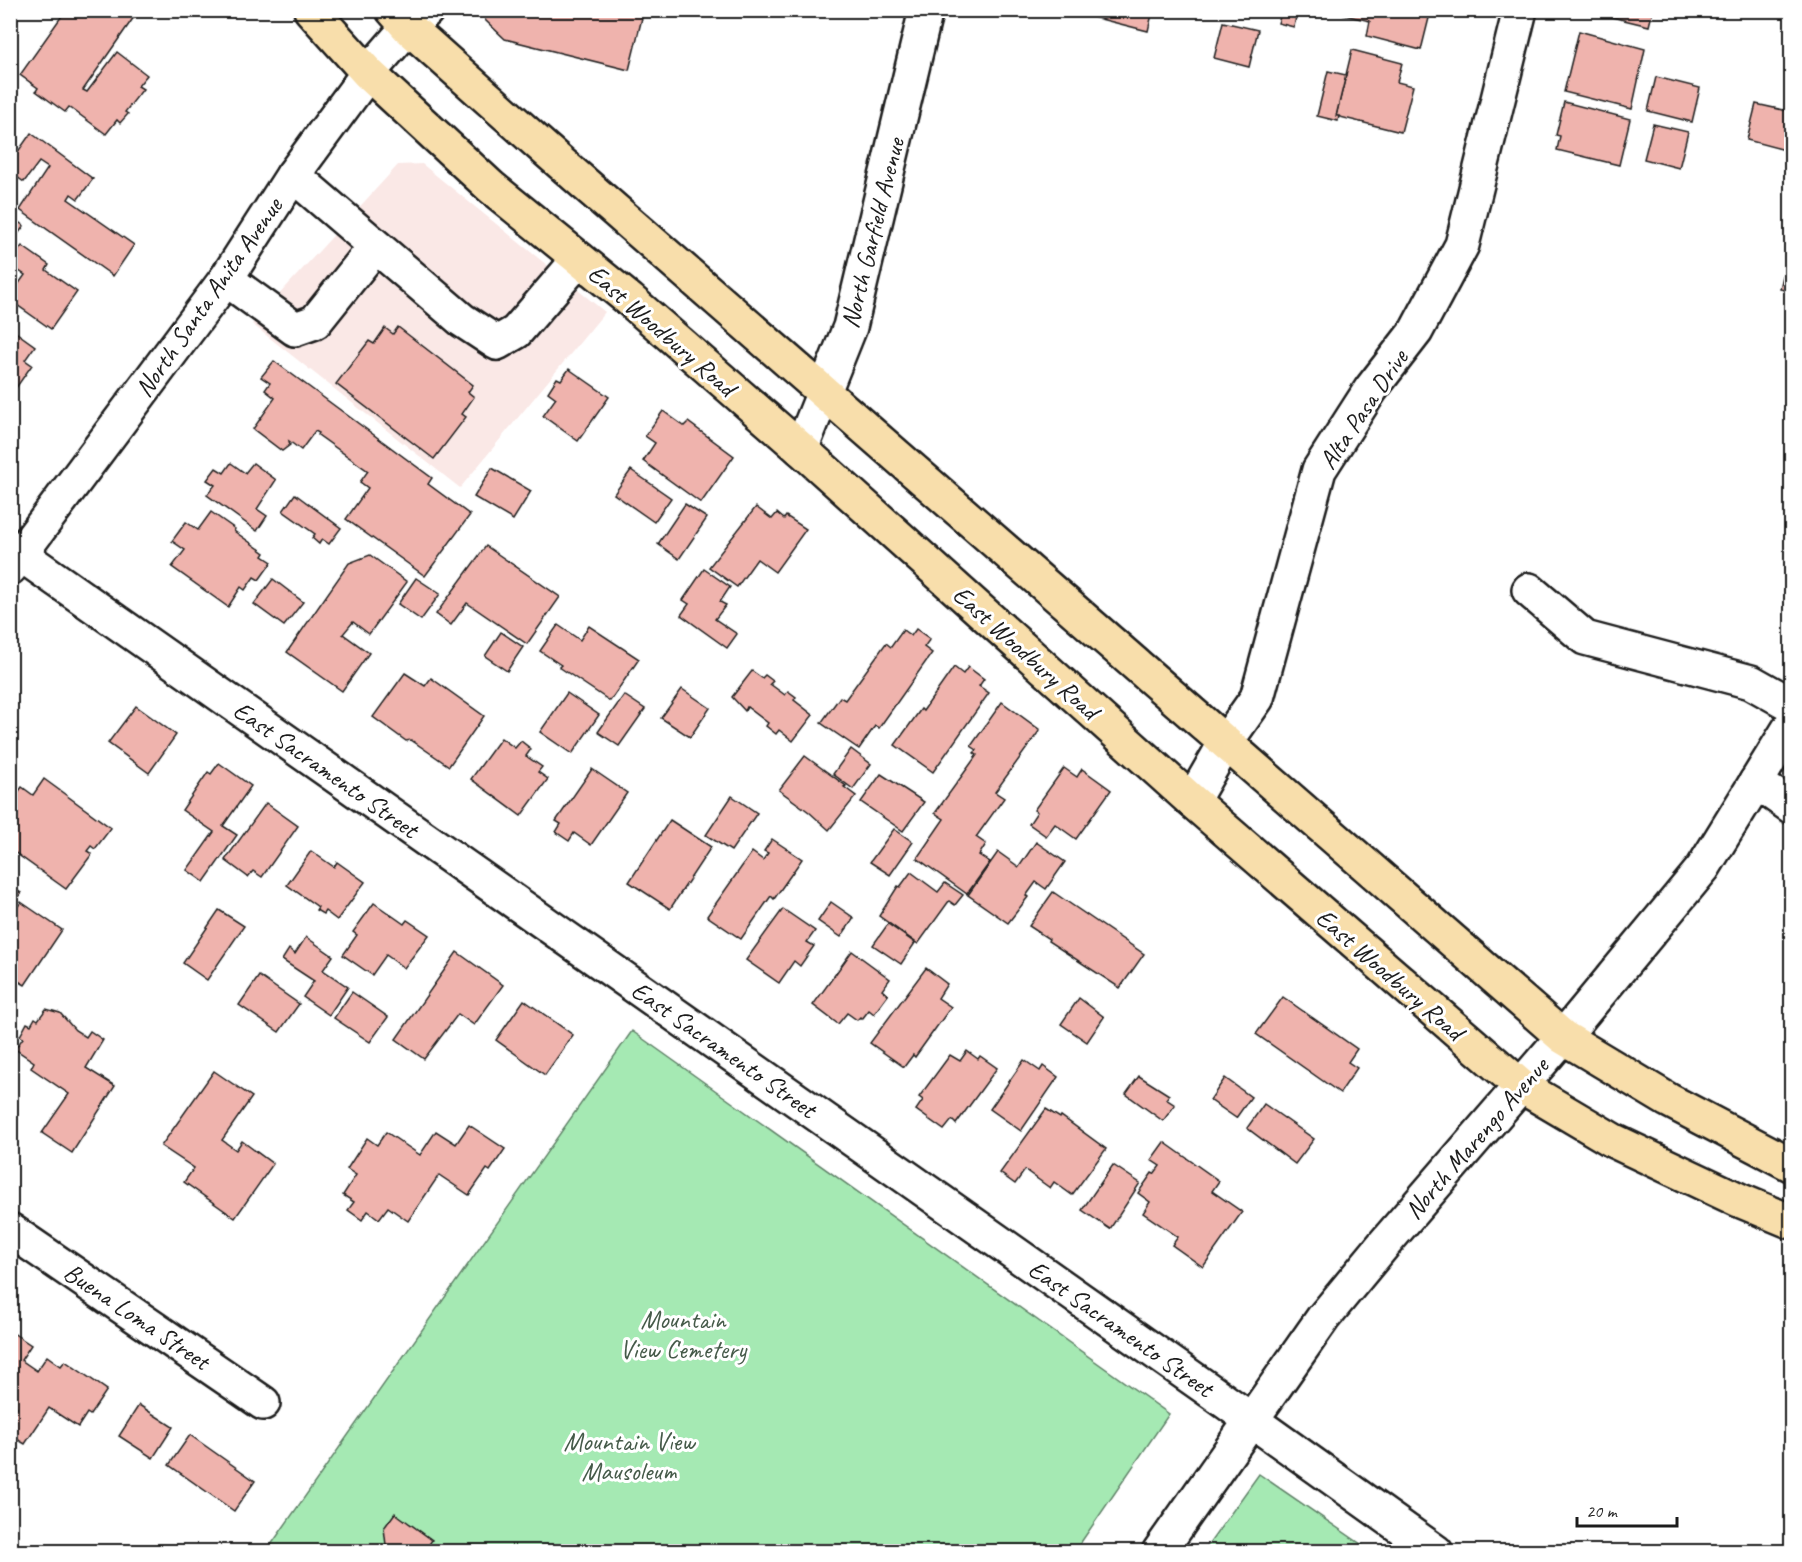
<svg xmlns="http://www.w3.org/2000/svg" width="1802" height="1562" viewBox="0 0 1802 1562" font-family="Caveat,sans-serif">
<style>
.built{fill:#fae8e6}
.green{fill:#a5e9b3;stroke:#608268;stroke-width:1.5}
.building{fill:#efb3ad;stroke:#1c1c1c;stroke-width:1.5}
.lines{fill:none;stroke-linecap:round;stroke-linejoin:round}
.minor-casing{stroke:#1c1c1c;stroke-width:38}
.major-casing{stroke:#1c1c1c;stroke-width:38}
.minor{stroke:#fff;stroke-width:33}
.major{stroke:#f8deab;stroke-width:33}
.labels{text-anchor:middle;stroke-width:6;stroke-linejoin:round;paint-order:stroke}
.street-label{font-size:26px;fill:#1c1c1c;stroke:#fff}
.park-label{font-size:26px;fill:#455a49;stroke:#fff}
</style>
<rect width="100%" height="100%" fill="#fff"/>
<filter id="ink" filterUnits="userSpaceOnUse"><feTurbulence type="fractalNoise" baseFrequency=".0167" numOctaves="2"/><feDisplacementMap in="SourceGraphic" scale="12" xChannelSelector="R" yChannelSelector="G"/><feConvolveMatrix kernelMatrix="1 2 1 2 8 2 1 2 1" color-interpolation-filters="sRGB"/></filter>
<g filter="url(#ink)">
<!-- built -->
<polygon class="built" points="422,164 605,312 460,488 252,324 398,165"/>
<!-- green -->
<g class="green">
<polygon points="632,1031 1169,1414 1075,1551 266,1552"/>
<polygon points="1259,1474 1371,1551 1204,1551"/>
</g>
<!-- building -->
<g class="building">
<polygon points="66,10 126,10 134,17 83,90 87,92 117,52 147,75 138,86 143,89 125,112 128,114 120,123 117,120 106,134 69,107 65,112 36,91 38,88 20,75"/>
<polygon points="478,10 644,10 629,70 505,39 485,20 487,14 477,13"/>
<polygon points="1065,10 1153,10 1148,31"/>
<polygon points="1345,10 1431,10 1421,50 1367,36 1370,21 1344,15"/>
<polygon points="1600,10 1653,10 1649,26 1599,14"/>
<polygon points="1685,10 1713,10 1711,17"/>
<polygon points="1281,14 1296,17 1294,27 1278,23"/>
<polygon points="1223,22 1258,30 1249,67 1214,58"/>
<polygon points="1579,31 1645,49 1632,109 1564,92"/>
<polygon points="1352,50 1402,63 1397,82 1413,86 1401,132 1336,116"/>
<polygon points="1328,71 1346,75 1336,116 1339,116 1338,121 1317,116"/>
<polygon points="1656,77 1700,88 1692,122 1648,111"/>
<polygon points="1564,102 1630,119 1619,165 1557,150 1560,136 1556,135"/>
<polygon points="1756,104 1792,112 1792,143 1789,151 1747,140"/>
<polygon points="1653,124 1688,132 1679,168 1644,159"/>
<polygon points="31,133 93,179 78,199 71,194 68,199 134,245 113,276 20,210 48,168 39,162 24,182 10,172 10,163"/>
<polygon points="10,216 24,226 10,245"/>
<polygon points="1792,237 1792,292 1780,289"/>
<polygon points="22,246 49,265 46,270 77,292 51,329 10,300 10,296 25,275 10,265 10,261"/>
<polygon points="398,327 473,385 468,392 474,397 462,414 466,417 434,459 336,384 369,341 374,344 385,328 393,334"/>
<polygon points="10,328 35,346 25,360 32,365 11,395"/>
<polygon points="274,361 432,478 428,484 470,515 425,576 346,519 368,488 360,482 368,471 318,435 319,433 315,431 301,450 289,441 290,445 282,451 253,429 275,398 265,390 270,383 261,377"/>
<polygon points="569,369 609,397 578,441 543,416 556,398 548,392 557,378 561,380"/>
<polygon points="663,411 684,426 688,422 734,456 701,503 643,461 655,443 645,436"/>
<polygon points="231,463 245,473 253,463 276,480 257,509 267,516 257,531 207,495 215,485 207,480 216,468 224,473"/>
<polygon points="492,468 531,491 513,520 474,497"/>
<polygon points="631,470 671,498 654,522 614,494"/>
<polygon points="295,494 341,528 329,544 322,539 319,544 312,538 315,534 283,511"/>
<polygon points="685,504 707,518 679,559 658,544"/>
<polygon points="756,507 772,519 777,513 784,519 786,516 806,529 775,572 757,559 737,587 709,567"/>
<polygon points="211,512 235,529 234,531 265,553 263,556 272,562 259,580 254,577 245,590 241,587 228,607 172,567 185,550 172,541 186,522 198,530"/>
<polygon points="486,546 560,597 527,644 467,603 451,625 436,614"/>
<polygon points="370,555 407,582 369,634 353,622 343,634 369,653 342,691 287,652 349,563"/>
<polygon points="704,569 730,587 720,602 726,605 715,619 737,634 727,648 681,615 689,604 683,600"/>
<polygon points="416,578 440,594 421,620 398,604"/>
<polygon points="273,579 303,602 284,626 254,604"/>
<polygon points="558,625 580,640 589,626 639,659 610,701 559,667 561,665 540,651"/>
<polygon points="916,629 930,639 924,647 932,653 879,728 875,726 859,749 821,723 840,697 845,700 886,643 891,647 903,630 911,636"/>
<polygon points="501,632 523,647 507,671 485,656"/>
<polygon points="954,667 963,674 968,667 984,679 979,686 989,693 933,772 895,745 921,709 923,711"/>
<polygon points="752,671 762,678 765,675 773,681 770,684 785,695 788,691 796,697 794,700 813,715 793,741 779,730 776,734 766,726 768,723 747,707 745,711 732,697"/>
<polygon points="405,673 425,686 431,678 484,716 449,766 411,740 406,741 373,717"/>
<polygon points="682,689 710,708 690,737 661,718"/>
<polygon points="567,693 599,715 572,754 540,732"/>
<polygon points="624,695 645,709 619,746 598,732"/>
<polygon points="1002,702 1040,730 995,792 1004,798 976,837 986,844 979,855 990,862 967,894 917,858 944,819 935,813 977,755 974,753 977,750 971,746"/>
<polygon points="136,706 176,735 149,773 108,743"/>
<polygon points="501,738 515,748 521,741 531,749 526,756 542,767 538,772 548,779 521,816 471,779"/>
<polygon points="851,749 871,764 853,789 833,774"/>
<polygon points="805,756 846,786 844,787 856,796 829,830 809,812 779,790"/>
<polygon points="219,763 251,786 223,826 237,835 204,882 187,870 214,832 182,810 208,772 211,774"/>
<polygon points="1064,768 1077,777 1082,769 1111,790 1076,839 1055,824 1046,836 1029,824 1037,812 1034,810"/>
<polygon points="592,769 627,793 591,845 574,833 569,841 556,832 561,824 556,821"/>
<polygon points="881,774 924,802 903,831 861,802"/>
<polygon points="44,779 111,828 95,849 91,846 87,851 92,854 66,889 10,849 10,826 16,818 10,813 10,803 22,787 33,795"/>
<polygon points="732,796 757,813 731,851 706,835"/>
<polygon points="266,803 298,826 262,877 253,871 248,877 225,860"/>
<polygon points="670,820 711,847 670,909 629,882"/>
<polygon points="894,829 913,842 890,875 870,862"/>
<polygon points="772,839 802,859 774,899 771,896 741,939 707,916 752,852 763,860 768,853 764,851"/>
<polygon points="1036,842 1065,862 1046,889 1036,882 1026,896 1028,897 1008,923 968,895 998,852 1019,867"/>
<polygon points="311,851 334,867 337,862 365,882 337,920 325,911 323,914 316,910 318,907 287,885"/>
<polygon points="911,872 938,892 945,883 963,895 955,905 949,901 918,944 879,916 898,886 900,887"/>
<polygon points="10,886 21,893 10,908"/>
<polygon points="1053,892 1144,954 1120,988 1048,941 1049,939 1029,926"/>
<polygon points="21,902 62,930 25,985 10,976 10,917"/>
<polygon points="831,902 854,918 841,937 818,921"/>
<polygon points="374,903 404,924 407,920 429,935 404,968 386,955 372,975 343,955 357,935 353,932"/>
<polygon points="783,909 815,931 807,942 814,946 800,966 794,961 779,983 746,960"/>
<polygon points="219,910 244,926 207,980 183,963"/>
<polygon points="888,924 915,943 901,964 873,945"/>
<polygon points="306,937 333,956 323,970 348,987 329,1015 303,997 314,981 282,960 289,949 295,954"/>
<polygon points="852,951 890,979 882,990 888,995 874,1014 869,1010 862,1019 860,1017 857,1020 847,1013 838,1024 813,1005"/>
<polygon points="457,952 503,985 474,1025 458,1014 424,1059 396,1039"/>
<polygon points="926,968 947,984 938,998 951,1007 915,1057 913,1055 904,1067 870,1043"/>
<polygon points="259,976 299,1004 279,1032 239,1005"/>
<polygon points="352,992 388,1017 370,1042 334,1018"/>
<polygon points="1283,997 1357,1049 1348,1062 1357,1068 1340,1093 1256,1034"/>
<polygon points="1079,998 1104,1017 1087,1042 1061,1024"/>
<polygon points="524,1000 573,1035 545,1075 496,1040"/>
<polygon points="46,1009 60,1013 75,1030 86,1037 90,1031 103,1040 86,1068 115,1086 72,1153 42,1133 69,1094 31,1068 34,1062 15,1049 23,1038 20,1036 27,1023 31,1025 35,1018 38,1020"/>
<polygon points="967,1051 978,1059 980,1056 997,1068 956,1124 952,1120 944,1130 916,1110 923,1100 919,1097 950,1055 960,1061"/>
<polygon points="1024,1060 1040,1071 1043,1066 1058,1077 1021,1131 990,1109"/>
<polygon points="214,1071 252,1097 222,1140 236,1150 242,1141 273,1164 235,1218 184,1182 194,1168 161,1146"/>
<polygon points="1139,1076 1169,1095 1166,1099 1175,1105 1163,1121 1126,1094"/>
<polygon points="1225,1078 1251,1097 1236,1118 1210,1100"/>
<polygon points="1264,1104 1314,1139 1295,1164 1247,1128"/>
<polygon points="1046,1109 1060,1118 1061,1116 1106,1149 1072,1195 1054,1182 1050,1188 1025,1170 1015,1184 1000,1173"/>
<polygon points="469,1125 505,1149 490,1171 487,1169 469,1195 439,1175 408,1221 388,1207 379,1219 368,1211 362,1220 348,1210 354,1202 343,1195 356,1175 347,1169 367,1138 377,1145 386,1132 420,1155 436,1131 456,1144"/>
<polygon points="1164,1142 1219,1181 1212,1191 1242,1212 1203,1267 1172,1245 1178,1237 1143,1213 1150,1202 1138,1193 1152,1173 1154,1174 1160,1166 1151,1160"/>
<polygon points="1113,1165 1140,1183 1110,1229 1082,1210"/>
<polygon points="10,1331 31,1345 21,1360 37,1371 47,1356 61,1366 65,1361 107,1390 90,1415 87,1413 78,1427 49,1408 25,1444 10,1435 10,1416 17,1407 13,1405 16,1399 10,1395"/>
<polygon points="139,1405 173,1427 153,1458 119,1436"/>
<polygon points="190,1435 255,1481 234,1511 169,1465"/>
<polygon points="395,1513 432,1540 424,1552 395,1552 386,1545 384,1528"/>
</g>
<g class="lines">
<defs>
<g id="minor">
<polyline points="293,175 462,320 497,343 516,332 579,259"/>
<polyline points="226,279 295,329 315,322 375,247"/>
<polyline points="801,449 850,327 926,10"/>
<polyline points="10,547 1212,1392 1436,1552"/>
<polyline points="10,568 226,279 293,175 368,73 408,27 427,10"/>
<polyline points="1529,590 1585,638 1751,682 1792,705"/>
<polyline points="1756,782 1792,807"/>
<polyline points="1192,801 1226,742 1257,698 1319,470 1371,389 1416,331 1462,245 1520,10"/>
<polyline points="10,1230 263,1403"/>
<polyline points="1159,1552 1323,1318 1385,1243 1563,1037 1703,868 1792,724"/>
</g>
<g id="major">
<polyline points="311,10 368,73 491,187 630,300 801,449 1192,801 1521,1086 1614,1141 1739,1200 1792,1222"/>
<polyline points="393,10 408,27 546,150 1563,1037 1668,1100 1792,1165"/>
</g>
</defs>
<!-- minor casing -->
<use href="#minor" class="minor-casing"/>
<!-- major casing -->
<use href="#major" class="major-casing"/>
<!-- minor -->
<use href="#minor" class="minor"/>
<!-- major -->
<use href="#major" class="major"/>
</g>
</g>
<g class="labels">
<!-- street labels -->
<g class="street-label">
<text transform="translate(872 233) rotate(-76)" y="9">North Garfield Avenue</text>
<text transform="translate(208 297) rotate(-55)" y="9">North Santa Anita Avenue</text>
<text transform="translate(662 330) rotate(41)" y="9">East Woodbury Road</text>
<text transform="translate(1363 409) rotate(-56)" y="9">Alta Pasa Drive</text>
<text transform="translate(1026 652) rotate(42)" y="9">East Woodbury Road</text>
<text transform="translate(326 769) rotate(35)" y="9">East Sacramento Street</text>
<text transform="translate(1390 974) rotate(41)" y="9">East Woodbury Road</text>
<text transform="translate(724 1049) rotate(35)" y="9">East Sacramento Street</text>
<text transform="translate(1476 1138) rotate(-49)" y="9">North Marengo Avenue</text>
<text transform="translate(137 1316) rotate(34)" y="9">Buena Loma Street</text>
<text transform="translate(1121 1328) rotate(35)" y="9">East Sacramento Street</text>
</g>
<!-- park labels -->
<g class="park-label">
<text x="683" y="1328">Mountain<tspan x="683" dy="30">View Cemetery</tspan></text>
<text x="629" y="1450">Mountain View<tspan x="629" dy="30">Mausoleum</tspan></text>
</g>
</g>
<!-- margin -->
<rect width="1802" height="1562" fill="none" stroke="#fff" stroke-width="36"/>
<rect x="18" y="18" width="1766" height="1526" fill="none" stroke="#1c1c1c" stroke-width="2" filter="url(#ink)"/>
<!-- scale -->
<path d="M1577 1517v9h100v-9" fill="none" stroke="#1c1c1c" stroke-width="3"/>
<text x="1586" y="1517" font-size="18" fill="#1c1c1c" stroke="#ffffff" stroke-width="4.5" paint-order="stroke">20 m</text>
</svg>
